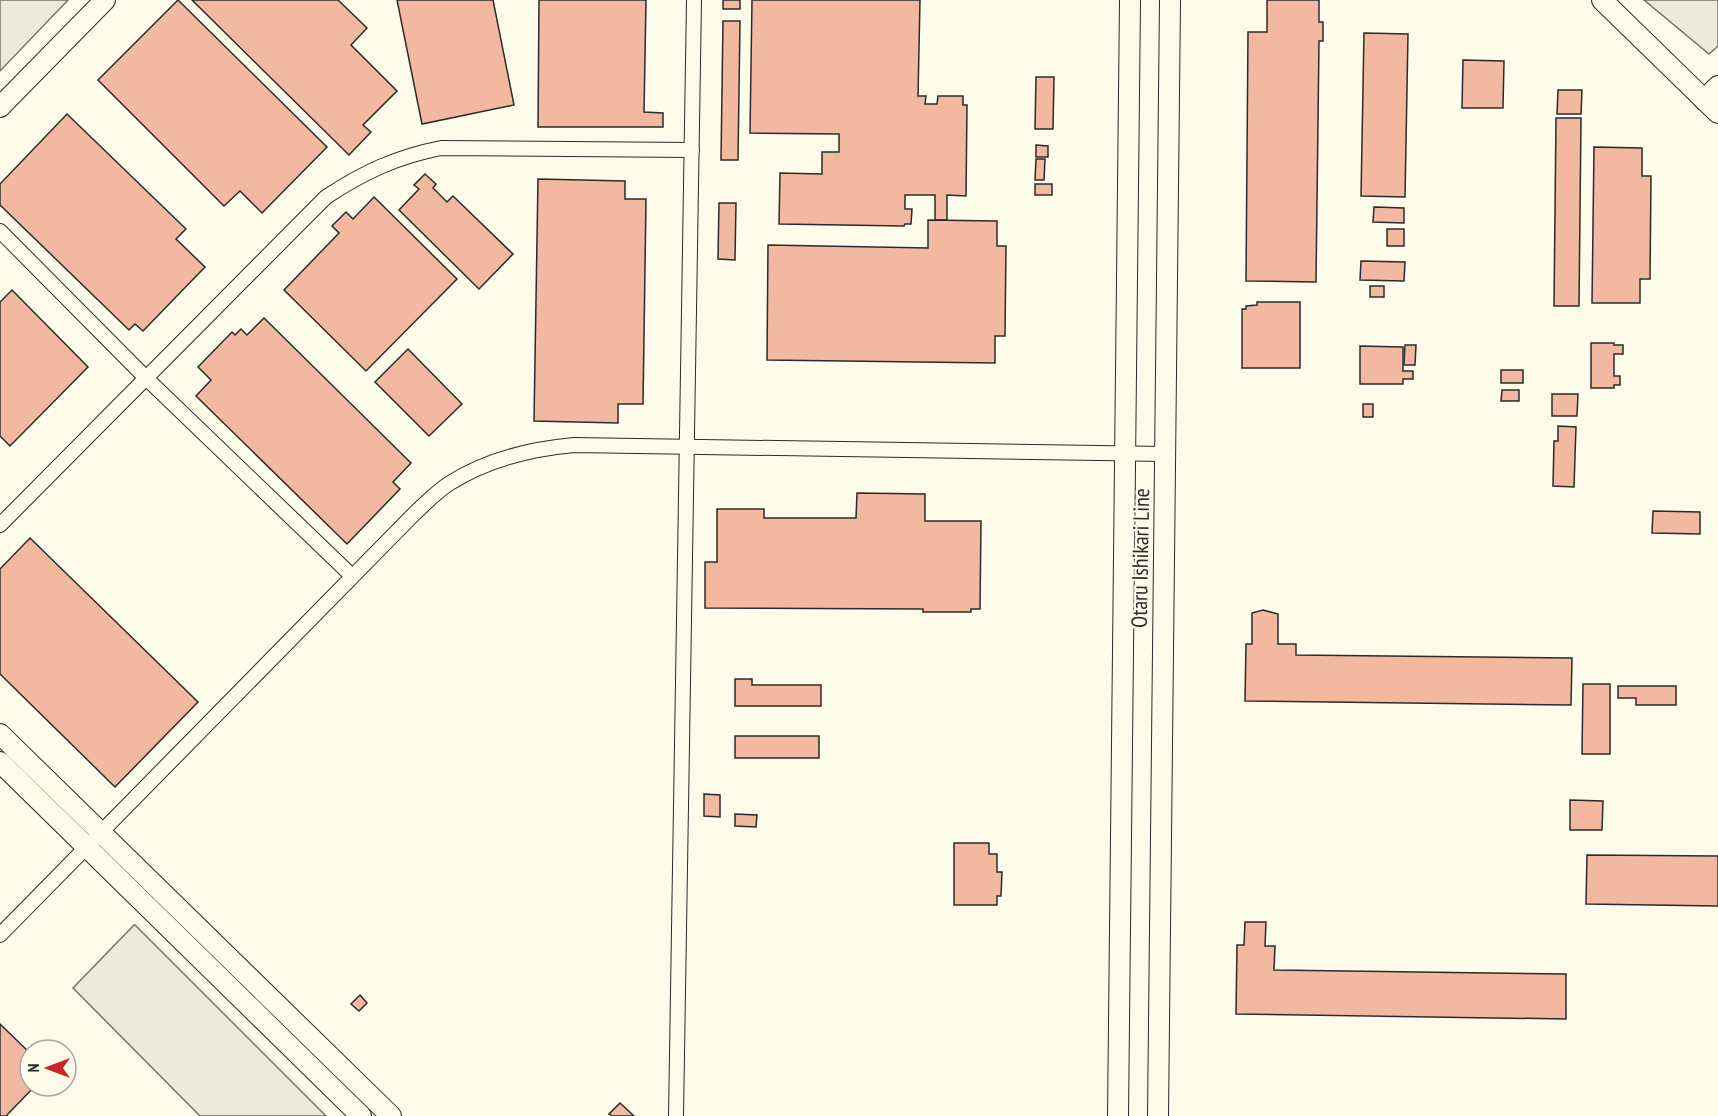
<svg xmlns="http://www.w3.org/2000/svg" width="1718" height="1116" viewBox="0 0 1718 1116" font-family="'PT Sans Narrow',sans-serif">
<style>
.green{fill:#ecebdb;stroke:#74746e;stroke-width:1.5}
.building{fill:#f2b8a0;stroke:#2b2b2b;stroke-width:1.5}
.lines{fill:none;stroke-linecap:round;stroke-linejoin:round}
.street-casing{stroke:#2b2b2b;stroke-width:16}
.secondary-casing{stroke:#2b2b2b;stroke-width:22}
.street{stroke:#fdfbea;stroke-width:14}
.secondary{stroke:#fdfbea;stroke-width:20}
.labels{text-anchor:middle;stroke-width:4.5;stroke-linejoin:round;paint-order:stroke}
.street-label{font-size:22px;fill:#2b2b2b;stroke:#fdfbea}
</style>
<rect width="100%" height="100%" fill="#fdfbea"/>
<!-- green -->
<g class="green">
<polygon points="0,0 68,0 0,71"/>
<polygon points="1644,0 1718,0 1718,46 1709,54"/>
<polygon points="134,925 135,925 326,1116 200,1116 73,988"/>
</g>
<!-- building -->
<g class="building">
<polygon points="178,0 327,147 262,213 240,191 224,206 98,80"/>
<polygon points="192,0 338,0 367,28 351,45 397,91 363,125 371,132 349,155"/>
<polygon points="397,0 493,0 514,105 422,124"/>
<polygon points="539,0 646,0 644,112 663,113 663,127 538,127"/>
<rect x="723" y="0" width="17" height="9"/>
<polygon points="752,0 920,0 918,96 926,96 925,104 937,104 938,96 963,96 963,105 967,105 966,196 947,195 947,220 935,220 935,195 905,195 905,209 912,209 911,224 905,224 904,226 779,224 780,173 822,174 822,152 839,152 839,134 750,133"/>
<polygon points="1267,0 1319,0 1319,22 1323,22 1323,41 1319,41 1316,282 1246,281 1248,32 1267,32"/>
<polygon points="723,21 740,21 738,160 721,160"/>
<polygon points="1364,33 1408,34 1405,197 1361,196"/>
<polygon points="1463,60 1504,61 1503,108 1462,108"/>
<polygon points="1036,77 1054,77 1053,129 1035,129"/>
<polygon points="1558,90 1582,90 1581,114 1557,114"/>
<polygon points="67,114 186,229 176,239 205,267 143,331 135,324 129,330 0,205 0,184"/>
<polygon points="1556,118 1581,118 1579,306 1554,306"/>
<polygon points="1036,145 1048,146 1048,157 1036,157"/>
<polygon points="1594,147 1642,148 1642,176 1651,176 1650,279 1640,279 1640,303 1592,303"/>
<polygon points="1036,159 1045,159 1044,180 1035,180"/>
<polygon points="425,174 436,184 433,188 447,202 453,196 513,254 479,289 399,210 419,189 414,185"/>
<polygon points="538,179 625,181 625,199 646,199 643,404 618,404 618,423 534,421"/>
<rect x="1035" y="184" width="17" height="11"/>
<polygon points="374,197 457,279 366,371 284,290 339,233 332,226 346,212 353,219"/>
<polygon points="719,203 736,203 735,260 718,259"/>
<polygon points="1374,207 1404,208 1404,223 1373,222"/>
<polygon points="928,220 997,221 997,246 1006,246 1005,336 995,336 995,363 767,360 768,245 928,248"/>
<rect x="1387" y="229" width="17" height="17"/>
<polygon points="1361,261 1405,262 1404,281 1360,280"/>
<rect x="1370" y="286" width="14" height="11"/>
<polygon points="12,290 88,367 10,446 0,436 0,302"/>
<polygon points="1257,302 1300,302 1300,368 1242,368 1242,309 1246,309 1246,306 1257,305"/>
<polygon points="264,318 411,463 393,482 400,489 347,544 196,396 211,380 198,367 232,332 235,335 241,329 247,335"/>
<polygon points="1591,343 1614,343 1614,345 1623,345 1623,354 1614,354 1614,376 1620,376 1620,385 1614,385 1614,388 1591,388"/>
<polygon points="1405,345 1416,345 1415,365 1404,365"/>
<polygon points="1360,346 1403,347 1403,371 1413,371 1413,379 1403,379 1403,384 1360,384"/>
<polygon points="408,349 462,404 429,436 375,382"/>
<rect x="1501" y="370" width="22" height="13"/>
<polygon points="1502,390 1519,390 1519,401 1501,401"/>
<polygon points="1552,394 1578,394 1577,416 1552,416"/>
<rect x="1363" y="404" width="10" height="13"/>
<polygon points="1558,426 1576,427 1574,487 1553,486 1554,441 1558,441"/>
<polygon points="857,493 925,494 925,521 981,521 980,609 971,609 971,612 923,612 923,609 705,608 705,562 717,562 717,509 764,509 764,518 856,518"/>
<polygon points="1653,511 1700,512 1700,534 1652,533"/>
<polygon points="30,538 198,702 115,787 0,674 0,569"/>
<polygon points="1263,610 1278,614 1278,644 1296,644 1296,655 1572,658 1571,705 1245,701 1246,644 1252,644 1252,613"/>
<polygon points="735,679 752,679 752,685 821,685 821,706 735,706"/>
<polygon points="1583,684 1610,684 1610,754 1582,754"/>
<polygon points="1618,686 1676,686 1676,705 1636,705 1636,698 1618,698"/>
<rect x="735" y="736" width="84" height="22"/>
<polygon points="704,794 720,795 720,817 704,816"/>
<polygon points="1570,800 1603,801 1602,830 1570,830"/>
<polygon points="735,814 757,815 756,827 735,826"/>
<polygon points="954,843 989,843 989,854 997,854 997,872 1002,872 1001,896 997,896 997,905 954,905"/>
<polygon points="1587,855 1718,856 1718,906 1586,904"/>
<polygon points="1245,922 1266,922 1265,946 1275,946 1274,970 1566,974 1566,1019 1236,1014 1237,945 1244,945"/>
<polygon points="360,995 367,1003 359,1011 351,1004"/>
<polygon points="0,1024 30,1053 30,1086 35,1086 6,1116 0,1116"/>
<polygon points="620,1103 634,1116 612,1116 609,1114"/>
</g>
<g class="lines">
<defs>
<g id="street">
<polyline points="0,231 146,378 352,576"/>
<path d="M0,525L326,197C364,172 396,157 441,148L692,150"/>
<path d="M0,935L415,513C426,503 437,491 450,483C488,459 530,449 574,445L1165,454"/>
<polyline points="676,1116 694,0"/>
</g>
<g id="secondary">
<polyline points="1602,0 1718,113"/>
<polyline points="1704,100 1718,86"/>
<polyline points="0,107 105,0"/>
<polyline points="0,734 391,1116"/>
<polyline points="0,762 361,1116"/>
<polyline points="1118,1116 1130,0"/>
<polyline points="1158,1116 1170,0"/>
</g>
</defs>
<!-- street casing -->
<use href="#street" class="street-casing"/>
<!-- secondary casing -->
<use href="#secondary" class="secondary-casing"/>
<!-- street -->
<use href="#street" class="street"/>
<!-- secondary -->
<use href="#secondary" class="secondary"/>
</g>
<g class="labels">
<!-- street labels -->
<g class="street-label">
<text transform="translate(1140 558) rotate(-89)" y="8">Otaru Ishikari Line</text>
</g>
</g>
<!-- north arrow -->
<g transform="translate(48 1068) rotate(270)"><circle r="28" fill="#fdfbea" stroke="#a9a89e" stroke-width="1.5"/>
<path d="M0-4.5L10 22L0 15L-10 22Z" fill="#c62828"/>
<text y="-9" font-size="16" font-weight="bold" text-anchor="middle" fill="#2b2b2b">N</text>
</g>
</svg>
